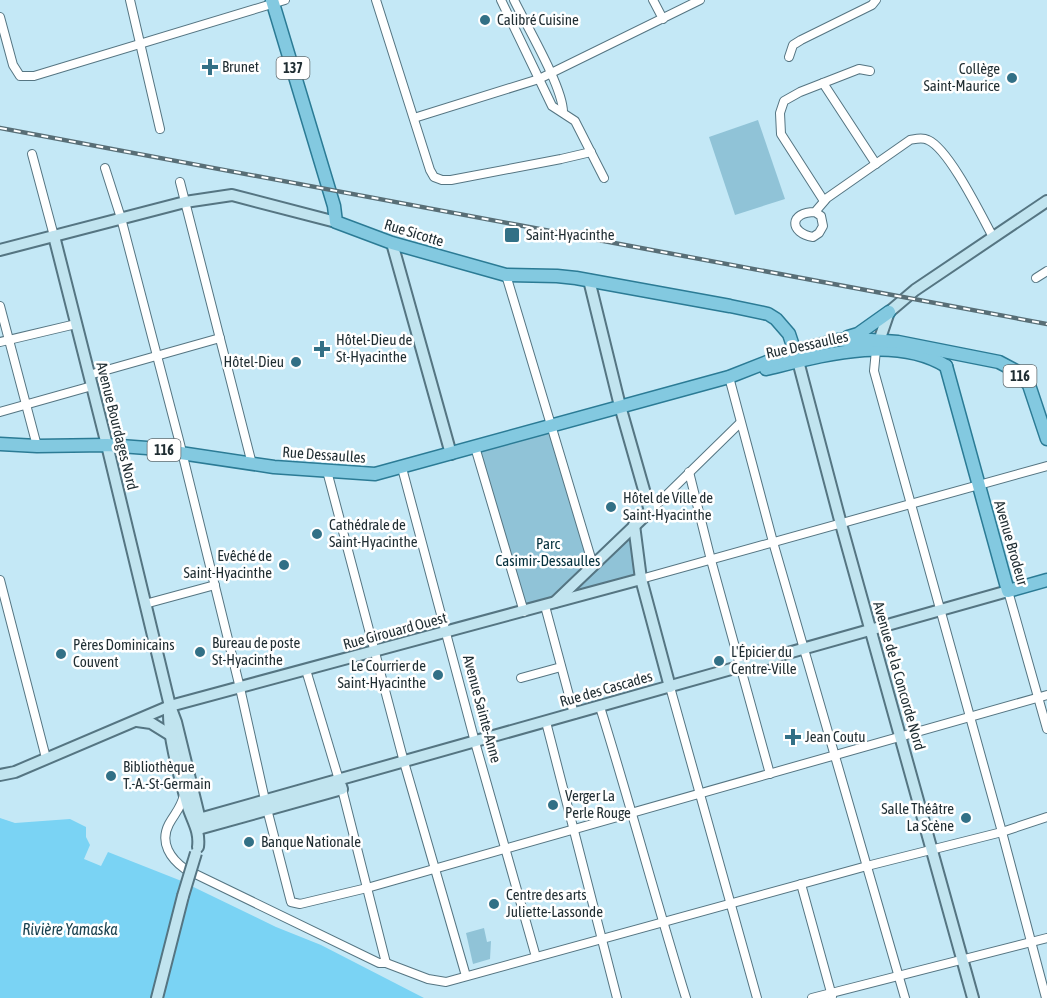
<svg xmlns="http://www.w3.org/2000/svg" width="1047" height="998" viewBox="0 0 1047 998" font-family="'Asap Condensed',sans-serif">
<style>
.green{fill:#90c3d7}
.water{fill:#7ad3f4}
.lines{fill:none;stroke-linecap:round;stroke-linejoin:round}
.street-casing{stroke:#557582;stroke-width:10}
.secondary-casing{stroke:#557582;stroke-width:14}
.primary-casing{stroke:#2b7b95;stroke-width:15}
.street{stroke:#fff;stroke-width:8}
.secondary{stroke:#c1e4ef;stroke-width:10}
.primary{stroke:#83c9e0;stroke-width:12}
.rail-casing{stroke:#586e76;stroke-width:4.5}
.rail{stroke:#fff;stroke-width:2;stroke-dasharray:7;stroke-linecap:butt}
.secondary-bridge-casing{stroke:#557582;stroke-width:14;stroke-linecap:butt}
.secondary-bridge{stroke:#c1e4ef;stroke-width:10}
.poi-dot{fill:#327086;stroke:#fff;stroke-width:2}
.labels{text-anchor:middle;stroke-width:5;stroke-linejoin:round;paint-order:stroke}
.shield{fill:#fff;stroke:#626c70;stroke-width:1.5}
.shield-label{font-size:14px;font-weight:bold;fill:#1f2d32}
.poi-label{font-size:15px;fill:#1f2d32;stroke:#fff;text-anchor:start}
.street-label{font-size:15px;fill:#1f2d32;stroke:#fff}
.park-label{font-size:15px;fill:#032f3c;stroke:#fff}
.water-label{font-size:16px;font-style:italic;fill:#1a4250;stroke:#fff}
</style>
<rect width="100%" height="100%" fill="#c4e8f6"/>
<!-- green -->
<g class="green">
<polygon points="758,120 785,199 735,215 709,137"/>
<polygon points="551,426 593,565 552,604 524,612 475,447"/>
<polygon points="631,533 637,576 565,597"/>
<polygon points="484,928 487,942 491,941 490,959 473,964 466,933"/>
</g>
<!-- water -->
<polygon class="water" points="0,818 15,823 70,819 86,827 86,837 90,845 84,859 101,866 108,852 179,880 276,927 321,945 424,998 0,998"/>
<g class="lines">
<defs>
<g id="street">
<polyline points="130,0 160,129"/>
<polyline points="376,0 430,170 434,177 442,180 451,180 561,159 591,152"/>
<polyline points="501,0 552,106 575,121 604,178"/>
<path d="M514,0C526,25 563,87 563,112"/>
<polyline points="653,0 663,19"/>
<polyline points="0,17 13,65 20,76 34,76 285,0"/>
<polyline points="789,57 793,45 801,40 872,5 876,0"/>
<polyline points="823,83 876,164"/>
<polyline points="414,118 539,79 700,0"/>
<polyline points="32,154 54,236"/>
<polyline points="105,168 121,218 179,440 240,688 267,809 291,902 300,904 367,888 1047,695"/>
<polyline points="180,182 252,464"/>
<polyline points="824,201 781,134 780,113 784,101 800,92 859,69 870,71"/>
<path d="M815,212L821,216L823,226L819,233L813,237C789,233 789,212 815,212L827,198L910,140C916,139 922,137 928,140C949,149 981,215 993,237"/>
<polyline points="506,275 593,565"/>
<polyline points="1036,278 1047,271"/>
<polyline points="0,306 37,446"/>
<polyline points="0,342 76,324"/>
<polyline points="876,350 874,371 1002,832 1046,998"/>
<polyline points="89,375 220,338"/>
<polyline points="729,377 773,542 905,998"/>
<polyline points="0,412 92,386"/>
<polyline points="475,447 524,612"/>
<polyline points="402,468 475,742 536,957"/>
<polyline points="327,471 404,762 466,976"/>
<polyline points="689,472 711,560 770,774"/>
<polyline points="650,511 740,423"/>
<polyline points="641,579 1047,466"/>
<polyline points="0,580 46,758"/>
<polyline points="1008,591 1047,729"/>
<polyline points="145,604 215,585"/>
<polyline points="545,606 574,714"/>
<polyline points="306,670 339,780"/>
<polyline points="521,678 561,667"/>
<polyline points="670,687 757,998"/>
<path d="M600,707C630,803 656,901 686,998"/>
<polyline points="546,722 617,998"/>
<polyline points="342,789 386,963"/>
<path d="M184,795C181,808 175,813 169,824C159,843 171,859 185,869L379,963H386L428,979L446,982L867,866L1002,832L1047,817"/>
<polyline points="801,884 832,996"/>
<polyline points="812,998 1047,938"/>
</g>
<g id="secondary">
<polyline points="54,236 107,445 170,706 176,722 201,824"/>
<polyline points="392,243 451,454"/>
<polyline points="0,250 185,202 232,195 336,222"/>
<polyline points="877,347 889,312 915,290 1047,201"/>
<polyline points="798,361 841,524 973,998"/>
<polyline points="634,525 641,579 670,687"/>
<polyline points="555,602 650,511 620,406 589,280"/>
<path d="M169,711C168,738 181,781 188,807C193,822 200,831 198,847"/>
<polyline points="137,721 151,723 172,736"/>
<polyline points="0,775 15,772 170,706 641,579"/>
<polyline points="339,780 342,789 202,828 196,825 199,819 1008,591"/>
<polyline points="157,998 183,896"/>
</g>
<g id="primary">
<polyline points="272,0 334,206 336,222 392,243 506,275 557,276 576,278 730,306 768,314 776,319 789,334 798,361"/>
<polyline points="848,337 858,334 889,312"/>
<polyline points="946,366 1008,591 1047,580"/>
<path d="M766,369C820,356 894,334 946,366"/>
<polyline points="0,444 37,446 107,445 147,448 274,467 375,474 729,377 795,351 838,340 871,340 898,342 999,362 1016,371 1029,385 1047,439"/>
</g>
</defs>
<!-- street casing -->
<use href="#street" class="street-casing"/>
<!-- secondary casing -->
<use href="#secondary" class="secondary-casing"/>
<!-- primary casing -->
<use href="#primary" class="primary-casing"/>
<!-- street -->
<use href="#street" class="street"/>
<!-- secondary -->
<use href="#secondary" class="secondary"/>
<!-- primary -->
<use href="#primary" class="primary"/>
<defs>
<polyline id="rail" points="0,128 1047,324"/>
</defs>
<!-- rail casing -->
<use href="#rail" class="rail-casing"/>
<!-- rail -->
<use href="#rail" class="rail"/>
<defs>
<polyline id="secondary-bridge" points="183,896 196,853"/>
</defs>
<!-- secondary-bridge casing -->
<use href="#secondary-bridge" class="secondary-bridge-casing"/>
<!-- secondary-bridge -->
<use href="#secondary-bridge" class="secondary-bridge"/>
</g>
<!-- markers -->
<g class="poi-dot">
<circle cx="485" cy="20" r="6"/>
<path d="M207 58h6v6h6v6h-6v6h-6v-6h-6v-6h6z"/>
<circle cx="1012" cy="78" r="6"/>
<rect x="504" y="227" width="16" height="16" rx="3"/>
<path d="M319 340h6v6h6v6h-6v6h-6v-6h-6v-6h6z"/>
<circle cx="296" cy="362" r="6"/>
<circle cx="611" cy="507" r="6"/>
<circle cx="317" cy="534" r="6"/>
<circle cx="284" cy="565" r="6"/>
<circle cx="200" cy="652" r="6"/>
<circle cx="61" cy="654" r="6"/>
<circle cx="719" cy="661" r="6"/>
<circle cx="438" cy="675" r="6"/>
<path d="M790 728h6v6h6v6h-6v6h-6v-6h-6v-6h6z"/>
<circle cx="111" cy="776" r="6"/>
<circle cx="553" cy="805" r="6"/>
<circle cx="966" cy="818" r="6"/>
<circle cx="249" cy="842" r="6"/>
<circle cx="494" cy="904" r="6"/>
</g>
<g class="labels">
<!-- shield labels -->
<g class="shield">
<rect x="276.5" y="57" width="33" height="22" rx="4.5"/>
<rect x="1003.5" y="365" width="33" height="22" rx="4.5"/>
<rect x="147.5" y="439" width="33" height="22" rx="4.5"/>
</g>
<g class="shield-label">
<text x="293" y="73">137</text>
<text x="1020" y="381">116</text>
<text x="164" y="455">116</text>
</g>
<!-- poi labels -->
<g class="poi-label">
<text x="497" y="25">Calibré Cuisine</text>
<text x="222" y="72">Brunet</text>
<text x="1000" y="74" text-anchor="end">Collège<tspan x="1000" dy="17">Saint-Maurice</tspan></text>
<text x="526" y="240">Saint-Hyacinthe</text>
<text x="336" y="345">Hôtel-Dieu de<tspan x="336" dy="17">St-Hyacinthe</tspan></text>
<text x="284" y="367" text-anchor="end">Hôtel-Dieu</text>
<text x="623" y="503">Hôtel de Ville de<tspan x="623" dy="17">Saint-Hyacinthe</tspan></text>
<text x="329" y="530">Cathédrale de<tspan x="329" dy="17">Saint-Hyacinthe</tspan></text>
<text x="272" y="561" text-anchor="end">Evêché de<tspan x="272" dy="17">Saint-Hyacinthe</tspan></text>
<text x="212" y="648">Bureau de poste<tspan x="212" dy="17">St-Hyacinthe</tspan></text>
<text x="73" y="650">Pères Dominicains<tspan x="73" dy="17">Couvent</tspan></text>
<text x="731" y="657">L'Épicier du<tspan x="731" dy="17">Centre-Ville</tspan></text>
<text x="426" y="671" text-anchor="end">Le Courrier de<tspan x="426" dy="17">Saint-Hyacinthe</tspan></text>
<text x="805" y="742">Jean Coutu</text>
<text x="123" y="772">Bibliothèque<tspan x="123" dy="17">T.-A.-St-Germain</tspan></text>
<text x="565" y="801">Verger La<tspan x="565" dy="17">Perle Rouge</tspan></text>
<text x="954" y="814" text-anchor="end">Salle Théâtre<tspan x="954" dy="17">La Scène</tspan></text>
<text x="261" y="847">Banque Nationale</text>
<text x="506" y="900">Centre des arts<tspan x="506" dy="17">Juliette-Lassonde</tspan></text>
</g>
<!-- street labels -->
<g class="street-label">
<text transform="translate(414 233) rotate(17)" y="5">Rue Sicotte</text>
<text transform="translate(807 345) rotate(-12)" y="5">Rue Dessaulles</text>
<text transform="translate(117 426) rotate(76)" y="5">Avenue Bourdages Nord</text>
<text transform="translate(324 455) rotate(4)" y="5">Rue Dessaulles</text>
<text transform="translate(1011 543) rotate(74)" y="5">Avenue Brodeur</text>
<text transform="translate(395 631) rotate(-15)" y="5">Rue Girouard Ouest</text>
<text transform="translate(899 676) rotate(74)" y="5">Avenue de la Concorde Nord</text>
<text transform="translate(606 689) rotate(-16)" y="5">Rue des Cascades</text>
<text transform="translate(482 709) rotate(75)" y="5">Avenue Sainte-Anne</text>
</g>
<!-- park labels -->
<g class="park-label">
<text x="548" y="549">Parc<tspan x="548" dy="17">Casimir-Dessaulles</tspan></text>
</g>
<!-- water labels -->
<g class="water-label">
<text x="70" y="935">Rivière Yamaska</text>
</g>
</g>
</svg>
